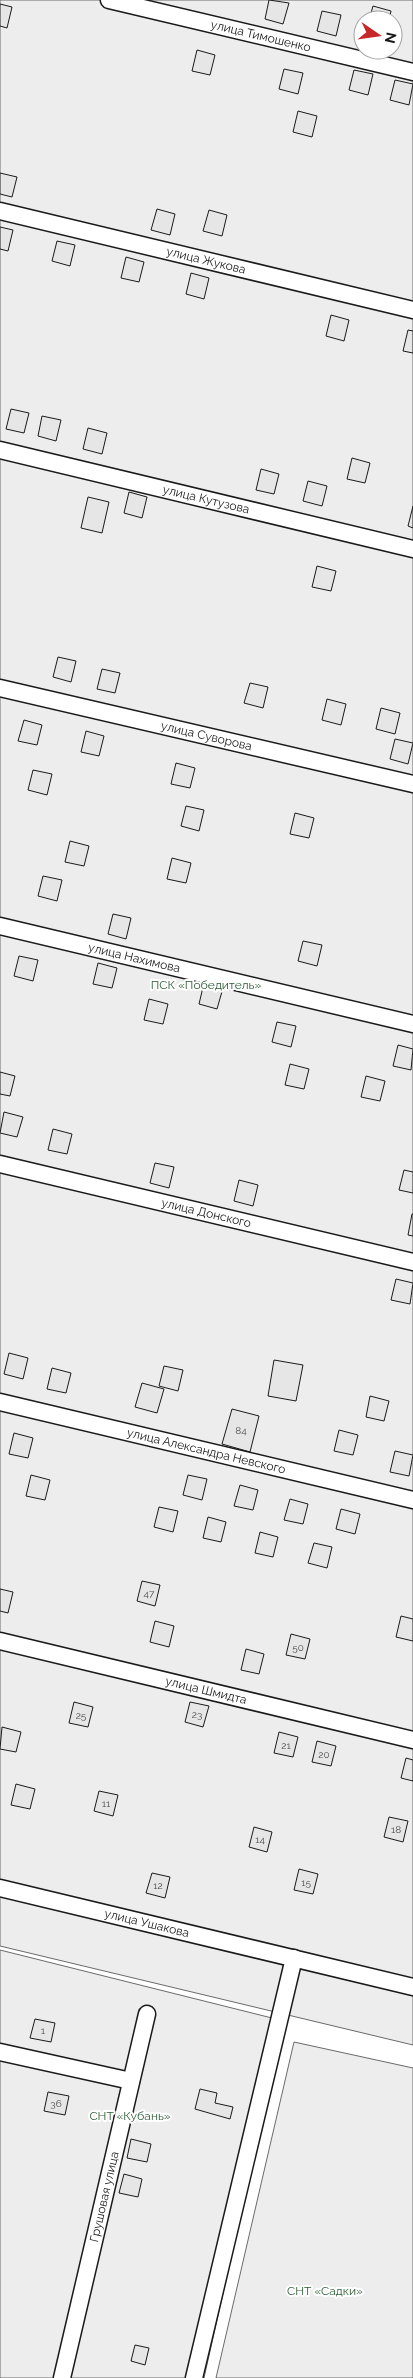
<svg xmlns="http://www.w3.org/2000/svg" width="413" height="2378" viewBox="0 0 413 2378" font-family="Raleway,sans-serif">
<style>
.built{fill:#ededed;stroke:#6a6a6a;fill-rule:evenodd}
.building{fill:#e6e6e6;stroke:#1a1a1a}
.lines{fill:none;stroke-linecap:round;stroke-linejoin:round}
.minor-casing{stroke:#1a1a1a;stroke-width:19}
.minor{stroke:#fff;stroke-width:16}
.labels{text-anchor:middle;stroke-width:4;stroke-linejoin:round;paint-order:stroke}
.number-label{font-size:10px;fill:#4d4d4d}
.street-label{font-size:12px;fill:#1a1a1a;stroke:#fff}
.park-label{font-size:12px;fill:#2b5a34;stroke:#fff}
</style>
<rect width="100%" height="100%" fill="#fff"/>
<!-- built -->
<g class="built">
<path d="M0,0H413V2045L0,1946ZM363,20H393V50H363Z"/>
<polygon points="0,1950 284,2021 204,2378 0,2378"/>
<polygon points="294,2042 413,2068 413,2378 216,2378"/>
</g>
<!-- building -->
<g class="building">
<polygon points="269,0 289,3 283,24 265,19"/>
<polygon points="0,4 12,7 7,28 0,26"/>
<polygon points="373,6 391,11 389,20 369,20"/>
<polygon points="322,11 341,15 336,36 317,31"/>
<polygon points="197,50 215,55 210,75 192,71"/>
<polygon points="284,69 303,73 298,94 279,89"/>
<polygon points="354,70 373,74 368,95 349,90"/>
<polygon points="395,80 413,84 409,105 390,100"/>
<polygon points="298,111 317,116 312,137 293,132"/>
<polygon points="0,173 17,177 12,197 0,194"/>
<polygon points="157,209 175,214 170,235 151,230"/>
<polygon points="209,210 227,215 222,236 203,231"/>
<polygon points="0,227 13,230 8,251 0,249"/>
<polygon points="57,241 75,245 70,266 52,261"/>
<polygon points="126,257 144,262 139,282 121,278"/>
<polygon points="191,273 209,278 204,299 186,294"/>
<polygon points="331,315 349,320 344,341 326,336"/>
<polygon points="408,330 413,331 413,353 403,351"/>
<polygon points="11,409 29,413 24,433 6,429"/>
<polygon points="42,416 61,420 56,441 38,436"/>
<polygon points="88,428 107,433 102,454 83,449"/>
<polygon points="352,458 370,463 365,483 347,479"/>
<polygon points="261,469 279,474 274,494 256,490"/>
<polygon points="308,481 327,486 322,506 303,501"/>
<polygon points="129,492 147,497 142,518 124,513"/>
<polygon points="88,497 109,502 102,533 81,528"/>
<polygon points="413,506 413,528 408,526"/>
<polygon points="317,566 336,571 331,591 312,587"/>
<polygon points="58,657 76,661 71,682 53,677"/>
<polygon points="102,669 120,673 115,693 97,689"/>
<polygon points="250,683 268,687 263,708 244,703"/>
<polygon points="327,699 346,704 341,725 322,720"/>
<polygon points="381,708 400,713 395,734 376,729"/>
<polygon points="24,720 42,725 37,745 18,741"/>
<polygon points="86,731 104,736 99,756 81,752"/>
<polygon points="395,739 413,743 408,764 390,759"/>
<polygon points="176,763 195,768 190,788 171,784"/>
<polygon points="33,770 52,774 47,795 28,790"/>
<polygon points="186,806 204,810 199,831 181,826"/>
<polygon points="295,813 314,818 309,838 290,834"/>
<polygon points="70,841 89,846 84,866 65,862"/>
<polygon points="172,858 191,863 186,883 167,879"/>
<polygon points="43,876 62,880 57,901 38,896"/>
<polygon points="113,914 131,918 126,939 108,934"/>
<polygon points="303,941 322,945 317,966 298,961"/>
<polygon points="19,956 38,960 33,981 14,976"/>
<polygon points="98,963 117,968 112,988 93,984"/>
<polygon points="204,983 223,988 217,1009 199,1004"/>
<polygon points="149,999 168,1004 163,1024 144,1020"/>
<polygon points="277,1022 296,1026 291,1047 272,1042"/>
<polygon points="398,1045 413,1049 411,1070 393,1066"/>
<polygon points="290,1064 309,1069 304,1089 285,1085"/>
<polygon points="0,1072 15,1076 10,1096 0,1094"/>
<polygon points="366,1076 385,1081 380,1101 361,1097"/>
<polygon points="4,1112 23,1117 17,1137 0,1133"/>
<polygon points="53,1129 72,1134 67,1154 48,1150"/>
<polygon points="155,1163 174,1167 169,1188 150,1183"/>
<polygon points="404,1170 413,1172 413,1193 399,1190"/>
<polygon points="239,1180 258,1185 253,1206 234,1201"/>
<polygon points="412,1214 413,1214 413,1236 408,1235"/>
<polygon points="396,1279 413,1283 410,1304 391,1300"/>
<polygon points="9,1353 28,1358 23,1379 4,1374"/>
<polygon points="274,1360 303,1365 296,1401 268,1396"/>
<polygon points="164,1366 183,1370 178,1391 159,1386"/>
<polygon points="52,1368 71,1373 66,1393 47,1389"/>
<polygon points="142,1383 164,1389 157,1413 135,1407"/>
<polygon points="370,1396 389,1401 384,1421 366,1417"/>
<polygon points="232,1409 259,1416 250,1452 222,1444"/>
<polygon points="339,1430 358,1435 353,1455 334,1451"/>
<polygon points="14,1433 33,1438 28,1458 9,1454"/>
<polygon points="395,1451 413,1455 409,1476 390,1472"/>
<polygon points="31,1475 50,1480 45,1500 26,1496"/>
<polygon points="188,1475 207,1479 202,1500 183,1495"/>
<polygon points="240,1485 258,1490 253,1510 234,1506"/>
<polygon points="290,1499 308,1504 303,1524 284,1520"/>
<polygon points="159,1507 178,1511 173,1532 154,1527"/>
<polygon points="341,1509 360,1514 355,1534 336,1529"/>
<polygon points="208,1517 226,1522 221,1542 203,1538"/>
<polygon points="260,1532 278,1537 273,1557 255,1553"/>
<polygon points="314,1543 332,1547 327,1568 308,1563"/>
<polygon points="142,1581 160,1585 155,1606 137,1601"/>
<polygon points="0,1589 13,1592 8,1613 0,1611"/>
<polygon points="401,1616 413,1619 413,1641 396,1637"/>
<polygon points="155,1621 174,1626 169,1647 150,1642"/>
<polygon points="291,1634 310,1639 305,1659 286,1655"/>
<polygon points="246,1649 264,1654 259,1674 241,1670"/>
<polygon points="74,1702 93,1707 88,1727 69,1723"/>
<polygon points="190,1702 209,1706 203,1727 185,1722"/>
<polygon points="2,1727 21,1732 16,1752 0,1749"/>
<polygon points="279,1732 298,1737 293,1757 274,1753"/>
<polygon points="317,1741 336,1746 331,1766 312,1762"/>
<polygon points="406,1758 413,1760 413,1781 401,1778"/>
<polygon points="16,1784 35,1789 30,1809 11,1805"/>
<polygon points="99,1791 118,1795 113,1816 94,1811"/>
<polygon points="389,1817 408,1821 403,1842 384,1837"/>
<polygon points="254,1827 272,1832 267,1852 249,1847"/>
<polygon points="299,1869 318,1874 313,1894 294,1890"/>
<polygon points="152,1873 170,1877 165,1898 146,1893"/>
<polygon points="35,2019 55,2023 51,2042 30,2038"/>
<polygon points="200,2089 217,2093 215,2103 233,2107 230,2119 195,2109"/>
<polygon points="48,2092 69,2096 65,2115 44,2111"/>
<polygon points="131,2139 151,2144 147,2162 127,2158"/>
<polygon points="124,2174 142,2179 138,2197 119,2193"/>
<polygon points="135,2345 149,2348 145,2365 131,2361"/>
</g>
<g class="lines">
<defs>
<g id="minor">
<path id="s1" d="M109,0L413,72"/>
<path id="s2" d="M0,211L413,310"/>
<path id="s3" d="M0,450L413,549"/>
<path id="s4" d="M0,688L413,784"/>
<path id="s5" d="M0,926L413,1024"/>
<path id="s6" d="M0,1164L413,1262"/>
<path id="s7" d="M0,1402L413,1500"/>
<path id="s8" d="M0,1641L413,1740"/>
<path id="s9" d="M0,1888L413,1987"/>
<polyline points="0,2052 131,2081"/>
<path id="s10" d="M62,2378L147,2014"/>
<polyline points="194,2378 294,1958"/>
</g>
</defs>
<!-- minor casing -->
<use href="#minor" class="minor-casing"/>
<!-- minor -->
<use href="#minor" class="minor"/>
</g>
<g class="labels">
<!-- number labels -->
<g class="number-label">
<text x="241" y="1434">84</text>
<text x="149" y="1597">47</text>
<text x="298" y="1651">50</text>
<text x="197" y="1718">23</text>
<text x="81" y="1719">25</text>
<text x="286" y="1749">21</text>
<text x="324" y="1758">20</text>
<text x="106" y="1807">11</text>
<text x="396" y="1833">18</text>
<text x="260" y="1843">14</text>
<text x="306" y="1886">15</text>
<text x="158" y="1889">12</text>
<text x="43" y="2034">1</text>
<text x="56" y="2107">36</text>
</g>
<!-- street labels -->
<g class="street-label">
<text dy="4" stroke="none"><textPath href="#s1" startOffset="156">улица Тимошенко</textPath></text>
<text dy="4" stroke="none"><textPath href="#s2" startOffset="212">улица Жукова</textPath></text>
<text dy="4" stroke="none"><textPath href="#s3" startOffset="212">улица Кутузова</textPath></text>
<text dy="4" stroke="none"><textPath href="#s4" startOffset="212">улица Суворова</textPath></text>
<text dy="4" stroke="none"><textPath href="#s5" startOffset="138">улица Нахимова</textPath></text>
<text dy="4" stroke="none"><textPath href="#s6" startOffset="212">улица Донского</textPath></text>
<text dy="4" stroke="none"><textPath href="#s7" startOffset="212">улица Александра Невского</textPath></text>
<text dy="4" stroke="none"><textPath href="#s8" startOffset="212">улица Шмидта</textPath></text>
<text dy="4" stroke="none"><textPath href="#s9" startOffset="151">улица Ушакова</textPath></text>
<text dy="4" stroke="none"><textPath href="#s10" startOffset="186">Грушовая улица</textPath></text>
</g>
<!-- park labels -->
<g class="park-label">
<text x="206" y="989">ПСК «Победитель»</text>
<text x="130" y="2120">СНТ «Кубань»</text>
<text x="325" y="2295">СНТ «Садки»</text>
</g>
</g>
<!-- north arrow -->
<g transform="translate(378 35) rotate(103)"><circle r="24" fill="#ffffff" stroke="#a3a3a3"/>
<path d="M0-4L9 19L0 12L-9 19Z" fill="#c62828"/>
<text y="-8" font-size="14" font-weight="bold" text-anchor="middle" fill="#1a1a1a">N</text>
</g>
</svg>
